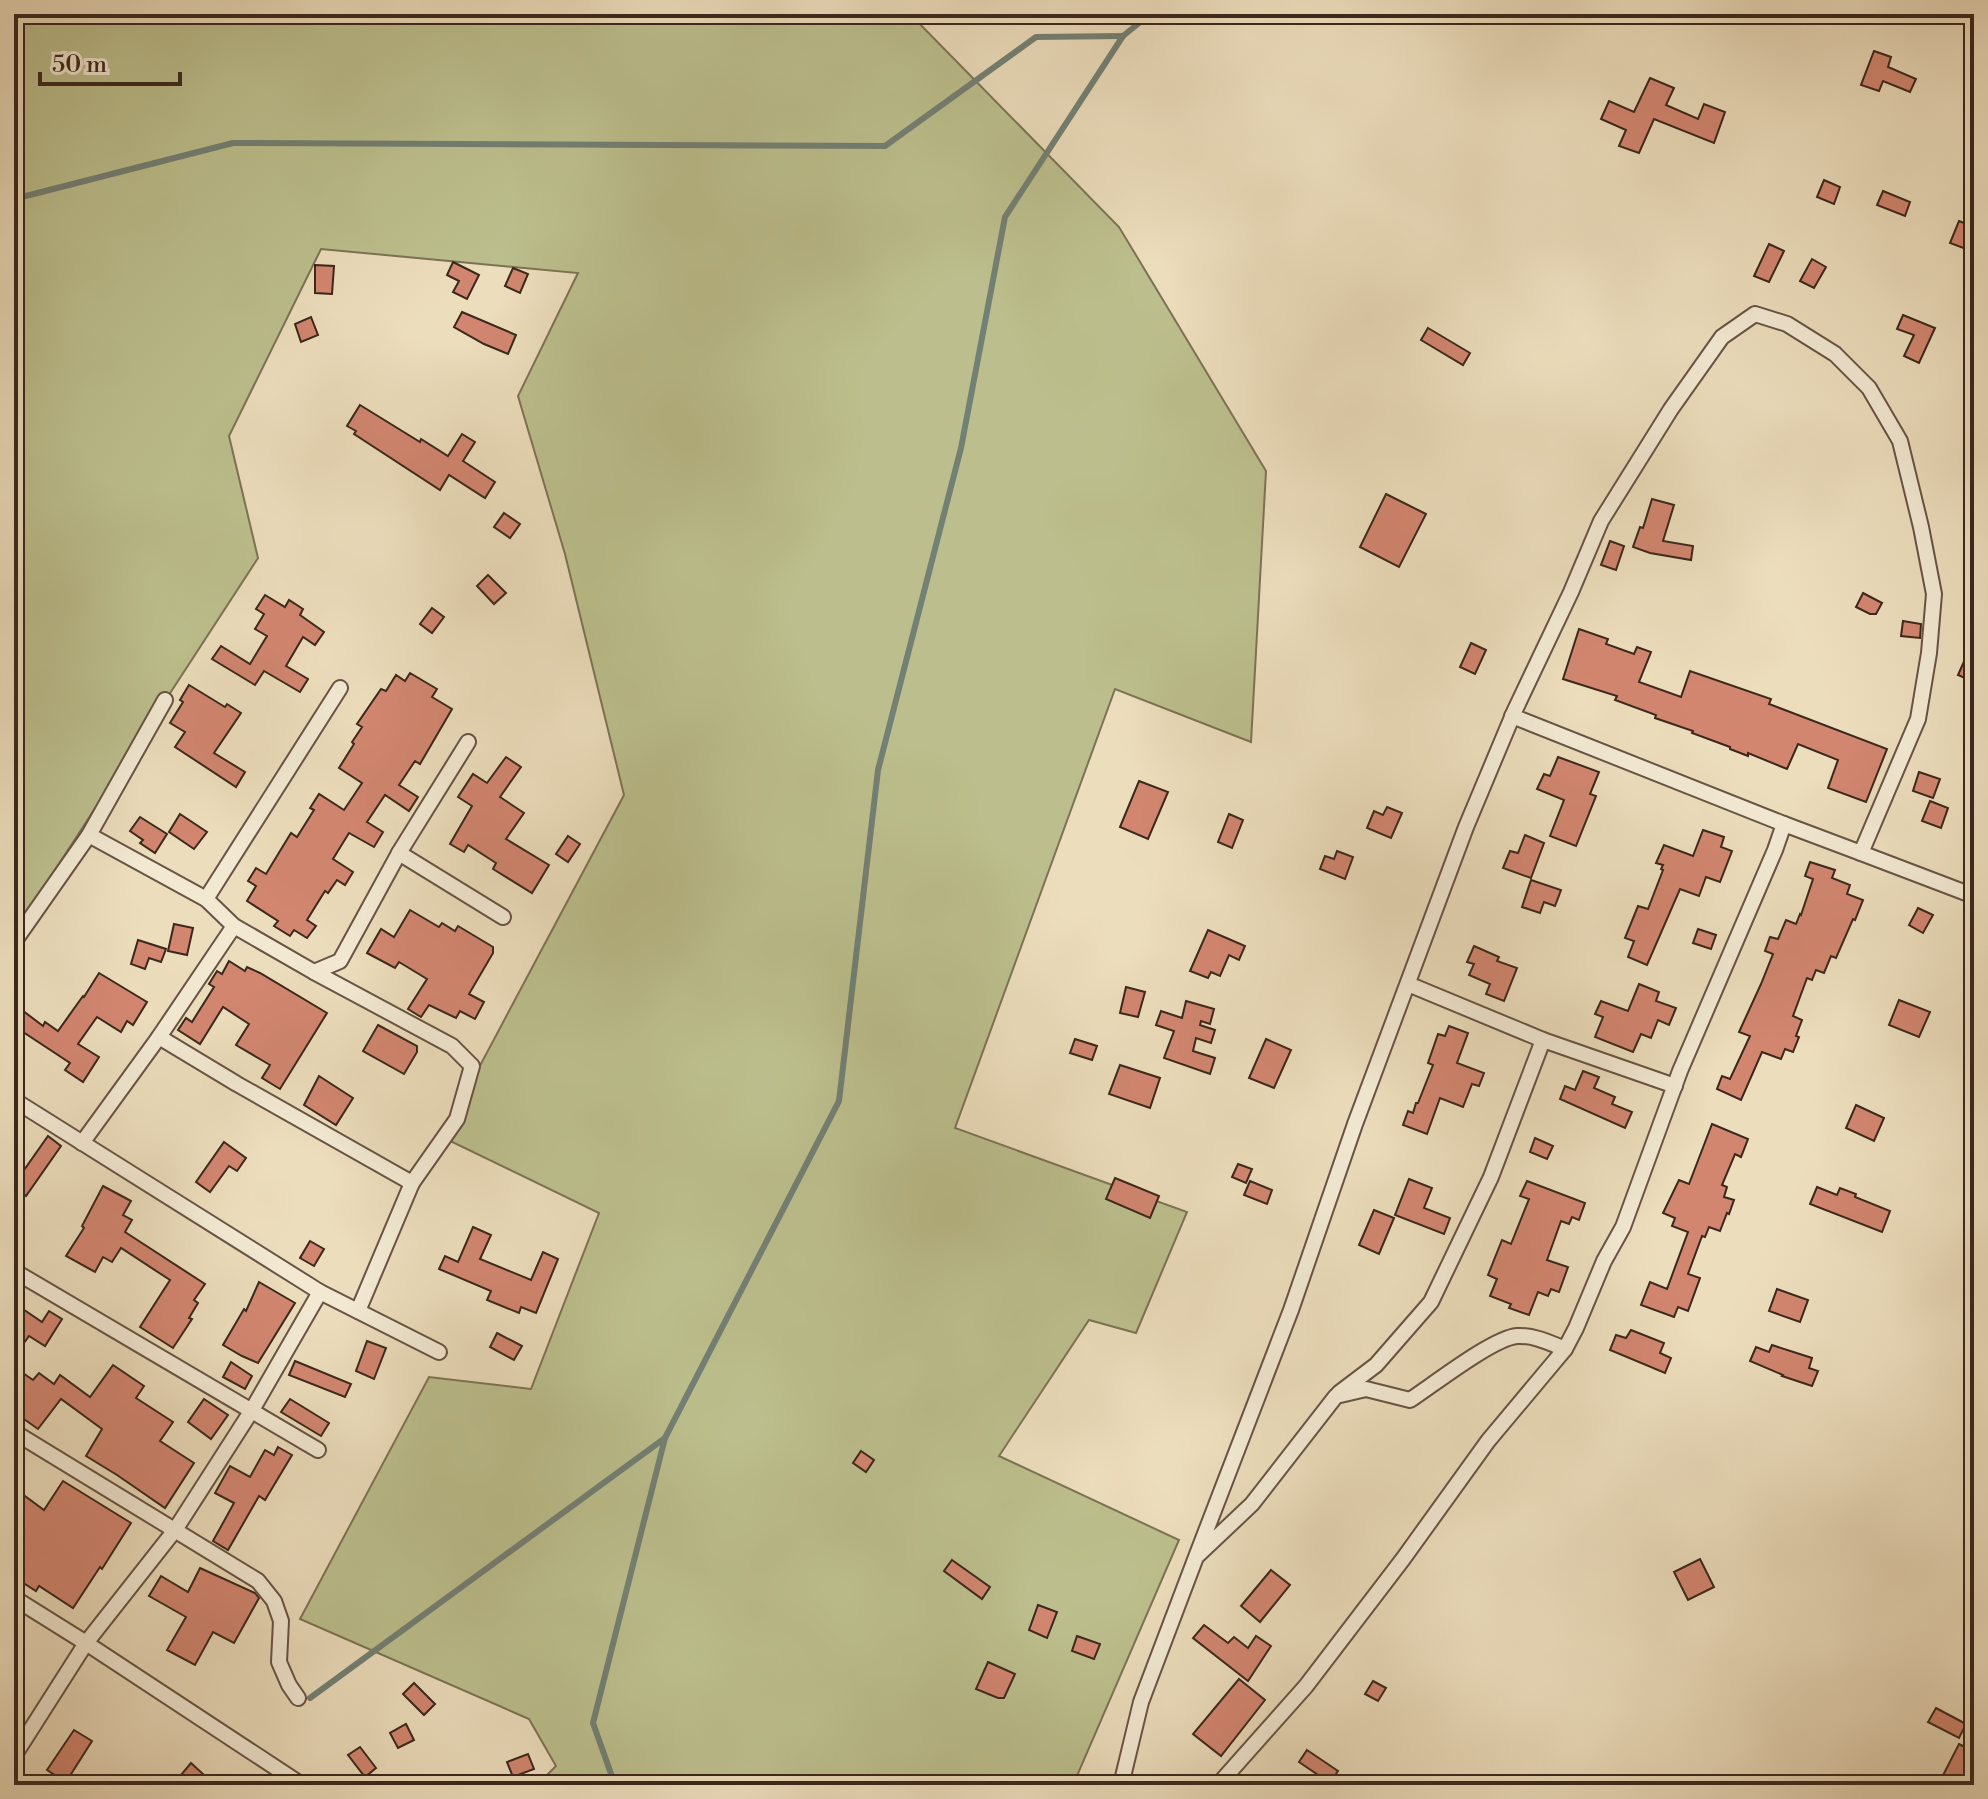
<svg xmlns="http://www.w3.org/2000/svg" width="1988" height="1799" viewBox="0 0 1988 1799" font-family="'Libre Bodoni',serif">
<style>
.green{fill:#bcbf8d;stroke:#7c7354;stroke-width:2}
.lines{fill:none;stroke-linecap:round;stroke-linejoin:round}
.stream{stroke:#738074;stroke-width:6}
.building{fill:#d28670;stroke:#3b271c;stroke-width:2}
.street-casing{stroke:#675444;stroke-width:18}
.street{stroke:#f3e9d3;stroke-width:14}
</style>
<rect width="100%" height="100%" fill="#ecddbc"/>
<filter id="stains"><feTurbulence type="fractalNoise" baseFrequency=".0025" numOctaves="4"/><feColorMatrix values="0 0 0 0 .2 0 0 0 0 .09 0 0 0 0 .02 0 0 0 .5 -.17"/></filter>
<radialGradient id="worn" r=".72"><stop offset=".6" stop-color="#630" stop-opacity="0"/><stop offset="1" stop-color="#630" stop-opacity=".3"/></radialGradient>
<!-- green -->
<polygon class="green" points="17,14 910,14 1119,227 1266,471 1251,742 1115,689 955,1128 1187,1212 1136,1333 1089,1320 999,1456 1179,1540 1073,1785 537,1785 556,1766 529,1719 300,1619 429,1377 531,1389 599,1213 442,1137 624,795 565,554 518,396 578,273 321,249 229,436 258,558 14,933 14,16"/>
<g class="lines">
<!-- stream -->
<g class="stream">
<polyline points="14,199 233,143 885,146 1036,37 1123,36"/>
<polyline points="310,1698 665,1438"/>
<polyline points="615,1785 593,1723 665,1438 839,1101 878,770 961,448 1005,217 1123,36 1150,14"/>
</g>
</g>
<!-- building -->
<g class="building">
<polygon points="1874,51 1891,57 1888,67 1916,79 1910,92 1883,81 1879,91 1861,85"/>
<polygon points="1650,78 1674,88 1666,105 1698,119 1704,104 1725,112 1714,143 1654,119 1639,153 1619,146 1626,130 1601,119 1609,101 1634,112"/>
<polygon points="1824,180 1840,187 1834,204 1817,197"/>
<polygon points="1883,191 1910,202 1905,216 1877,205"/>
<polygon points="1959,221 1974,227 1966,249 1950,243"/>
<polygon points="1769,244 1784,251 1769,282 1754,276"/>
<polygon points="1812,259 1826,267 1814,288 1800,281"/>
<polygon points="453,262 479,275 467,299 453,292 459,281 447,275"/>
<polygon points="315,265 334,266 332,294 315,293"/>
<polygon points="513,268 528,274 520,293 505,286"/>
<polygon points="462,312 516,335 508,354 484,344 454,327"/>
<polygon points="1903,315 1935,328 1919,363 1904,356 1914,335 1897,329"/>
<polygon points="311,317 318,335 301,342 295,324"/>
<polygon points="1428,328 1470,353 1463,365 1421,340"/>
<polygon points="360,405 420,442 421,439 448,456 462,434 475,442 463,461 495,482 485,498 449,475 440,490 354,434 356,431 347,426"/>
<polygon points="1386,494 1426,514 1399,567 1360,547"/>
<polygon points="1652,499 1674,505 1663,541 1693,546 1691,560 1650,553 1633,547 1640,527 1643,528"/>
<polygon points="504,513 520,524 510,538 494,527"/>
<polygon points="1610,541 1624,546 1616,570 1601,565"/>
<polygon points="488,575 506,593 494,604 477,586"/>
<polygon points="1863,593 1882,603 1876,614 1870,614 1856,607"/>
<polygon points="265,595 285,607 289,600 303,609 300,615 324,632 315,645 303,637 286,666 308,679 300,692 264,671 255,685 212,659 221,646 250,664 267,636 255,629 264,614 256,609"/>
<polygon points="432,608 444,617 432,633 420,624"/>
<polygon points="1903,621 1921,624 1920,638 1901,636"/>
<polygon points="1579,629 1608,639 1606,644 1634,654 1637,647 1651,652 1639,682 1681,697 1690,671 1771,699 1769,704 1887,749 1866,802 1828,788 1838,760 1798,744 1787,769 1748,753 1748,756 1730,749 1730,747 1692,733 1693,731 1655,718 1656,715 1615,700 1617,696 1563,679"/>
<polygon points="1974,639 1974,682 1958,675"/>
<polygon points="1471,643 1486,650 1475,674 1460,667"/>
<polygon points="410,673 437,689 432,697 452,709 420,764 415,761 399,785 418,797 409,811 385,795 367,822 383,832 374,847 349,833 333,859 353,872 345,885 337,880 328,893 325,891 307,920 316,926 307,938 294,930 290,936 274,926 278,921 247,901 256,886 248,881 256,868 266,874 291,833 297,837 314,810 310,808 319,794 344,810 362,783 339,768 354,744 352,742 362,727 357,724 381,689 386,691 396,675 405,681"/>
<polygon points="189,685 225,707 227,704 241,713 214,753 245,772 236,787 175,747 185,732 170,723 183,702 180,700"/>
<polygon points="506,757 521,767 500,797 524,813 506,839 549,865 532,893 493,869 496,863 468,845 464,852 450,844 472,806 458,797 473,774 487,783"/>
<polygon points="1558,757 1599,772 1590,794 1596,796 1576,846 1550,836 1564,800 1537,789 1544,774 1550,776"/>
<polygon points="1919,772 1940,779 1933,798 1913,791"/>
<polygon points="1139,781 1168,792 1148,839 1120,827"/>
<polygon points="1930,801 1948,808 1941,828 1922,821"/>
<polygon points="1387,807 1402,813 1391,838 1367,828 1374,811 1383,815"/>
<polygon points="180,814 207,832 194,849 169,832"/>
<polygon points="1229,814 1243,820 1232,848 1218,842"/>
<polygon points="140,817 167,834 155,853 140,843 143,840 130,831"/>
<polygon points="1703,830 1724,837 1721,847 1732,851 1720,882 1706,877 1699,896 1680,889 1647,965 1628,957 1634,941 1625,938 1638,906 1648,909 1663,870 1661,869 1663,865 1656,863 1664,845 1693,856"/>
<polygon points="1525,835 1544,843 1531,878 1503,868 1510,851 1518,853"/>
<polygon points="568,836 580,844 568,862 556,854"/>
<polygon points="1337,851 1353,857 1345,879 1320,869 1325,856 1334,859"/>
<polygon points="1810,862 1835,870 1832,878 1850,885 1847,894 1863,900 1855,920 1853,919 1836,958 1831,956 1824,973 1816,970 1812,980 1807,978 1793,1016 1802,1020 1796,1036 1799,1037 1793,1052 1785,1049 1781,1059 1762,1052 1741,1100 1717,1089 1722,1076 1730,1079 1750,1036 1739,1032 1761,984 1773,954 1765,951 1770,937 1778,939 1786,920 1796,924 1800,914 1801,915 1813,879 1805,876"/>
<polygon points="1531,880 1561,890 1555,906 1544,902 1540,913 1522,907"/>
<polygon points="1918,908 1933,915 1923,933 1909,925"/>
<polygon points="410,910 439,927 442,923 455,931 458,926 493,947 493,953 469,994 484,1002 475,1019 460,1011 456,1018 429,1005 421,1017 408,1009 427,979 399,962 395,968 367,953 381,929 394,937"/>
<polygon points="174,924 193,928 187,955 168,951"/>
<polygon points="1698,929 1716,935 1711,949 1693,943"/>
<polygon points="1208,930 1245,946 1239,960 1229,955 1220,976 1211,972 1208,978 1190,971"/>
<polygon points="138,940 166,949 161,962 149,958 145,969 131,964"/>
<polygon points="1474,946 1499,957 1497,961 1517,968 1504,1001 1486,994 1490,984 1469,975 1474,964 1467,962"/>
<polygon points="229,961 245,971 247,967 260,973 327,1013 280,1089 262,1078 270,1065 236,1045 249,1024 223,1007 200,1044 178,1030 186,1018 192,1022 214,987 209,984 217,971 222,974"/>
<polygon points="99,973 147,1002 133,1025 127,1021 121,1032 97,1017 78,1044 99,1057 83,1082 65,1070 70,1063 14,1026 14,1004 43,1026 45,1022 58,1031 83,996 84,997"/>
<polygon points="1639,984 1659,992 1656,1001 1676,1008 1669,1025 1658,1020 1651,1038 1641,1034 1633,1052 1595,1037 1603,1017 1595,1014 1601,1001 1628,1011"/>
<polygon points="1126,987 1145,992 1138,1017 1120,1013"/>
<polygon points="1899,1000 1930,1012 1919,1037 1889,1025"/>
<polygon points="1186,1001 1214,1009 1210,1024 1201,1021 1200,1025 1215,1030 1211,1043 1196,1038 1193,1051 1215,1058 1210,1074 1164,1058 1174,1031 1156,1025 1161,1011 1182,1018"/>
<polygon points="378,1025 417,1046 417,1052 404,1074 363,1051"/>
<polygon points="1449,1026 1468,1033 1457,1063 1484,1073 1479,1086 1472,1084 1463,1107 1440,1098 1427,1134 1403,1125 1408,1111 1413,1113 1416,1103 1418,1103 1433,1065 1428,1063 1438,1034 1445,1036"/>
<polygon points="1075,1039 1097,1046 1092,1060 1070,1053"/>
<polygon points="1266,1039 1291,1050 1274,1088 1249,1078"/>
<polygon points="1120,1065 1160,1078 1150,1108 1109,1094"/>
<polygon points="1583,1071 1599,1077 1594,1088 1615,1097 1612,1104 1632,1112 1625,1128 1560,1099 1565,1086 1575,1090"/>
<polygon points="319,1076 353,1098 336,1125 304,1105"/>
<polygon points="1856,1105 1884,1118 1874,1141 1846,1128"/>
<polygon points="1712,1124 1748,1139 1741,1157 1735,1154 1722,1185 1727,1187 1724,1197 1734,1200 1729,1214 1727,1213 1720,1231 1709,1227 1705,1237 1702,1236 1688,1274 1700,1278 1688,1311 1678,1307 1674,1317 1641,1305 1650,1282 1667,1289 1688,1232 1672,1226 1675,1218 1663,1213 1679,1180 1689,1184"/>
<polygon points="48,1136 61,1146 26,1196 14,1186 14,1162 24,1170"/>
<polygon points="1535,1138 1553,1146 1547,1159 1530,1152"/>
<polygon points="224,1142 246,1158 237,1171 229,1166 210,1192 196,1182"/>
<polygon points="1238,1164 1252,1169 1246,1183 1232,1177"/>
<polygon points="1115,1178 1159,1196 1150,1218 1106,1199"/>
<polygon points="1409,1179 1432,1188 1424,1208 1450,1218 1444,1234 1395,1215"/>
<polygon points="1250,1181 1272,1190 1267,1204 1244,1195"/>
<polygon points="1527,1181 1585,1203 1579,1220 1572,1217 1569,1224 1561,1221 1547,1260 1568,1267 1559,1292 1551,1289 1548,1296 1538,1292 1529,1315 1509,1308 1511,1304 1490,1296 1497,1279 1488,1275 1502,1240 1511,1244 1529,1199 1520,1196"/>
<polygon points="103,1186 131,1201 123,1215 132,1220 125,1232 205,1284 194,1300 198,1303 189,1318 192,1319 173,1348 140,1327 170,1280 121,1248 112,1262 103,1257 95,1272 66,1256 84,1228 82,1226"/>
<polygon points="1817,1187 1837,1195 1840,1188 1856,1194 1855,1197 1890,1211 1882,1232 1810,1204"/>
<polygon points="1374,1210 1394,1218 1379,1254 1359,1245"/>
<polygon points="473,1227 491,1235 480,1259 531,1280 543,1252 558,1259 536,1313 521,1307 519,1313 487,1300 491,1291 439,1269 445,1256 458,1262"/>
<polygon points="310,1241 324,1249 314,1266 300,1258"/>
<polygon points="259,1282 295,1303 258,1363 242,1356 223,1345 244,1309 246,1311"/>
<polygon points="1777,1289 1808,1300 1800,1322 1769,1311"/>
<polygon points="14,1303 42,1322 49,1311 62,1319 45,1346 29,1336 14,1357"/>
<polygon points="1631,1330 1664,1343 1660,1353 1671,1358 1665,1373 1610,1350 1616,1335 1626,1338"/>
<polygon points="497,1333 522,1346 514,1360 490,1347"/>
<polygon points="367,1341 386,1348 374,1379 356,1371"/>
<polygon points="1772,1345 1812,1358 1809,1368 1818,1371 1812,1386 1782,1376 1783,1375 1750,1361 1756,1347 1769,1352"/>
<polygon points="295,1361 351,1384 345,1397 289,1375"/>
<polygon points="231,1362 252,1376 245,1389 223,1377"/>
<polygon points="113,1365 144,1386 136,1398 173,1422 160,1441 194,1463 165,1508 117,1475 86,1456 102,1429 61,1399 38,1429 14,1412 14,1367 33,1380 39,1373 54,1384 60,1375 90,1397"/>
<polygon points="204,1399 228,1415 211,1439 188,1422"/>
<polygon points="290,1399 329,1423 321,1436 281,1412"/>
<polygon points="278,1447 292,1455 265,1500 259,1496 228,1550 213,1541 234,1503 215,1493 230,1466 250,1477 265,1450 274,1455"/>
<polygon points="861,1451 874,1460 866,1472 853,1463"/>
<polygon points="63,1481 131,1523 102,1569 100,1567 73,1608 39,1586 36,1591 14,1577 14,1488 44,1510"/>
<polygon points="1700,1559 1714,1587 1688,1600 1674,1572"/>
<polygon points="952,1560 990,1587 982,1599 944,1571"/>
<polygon points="200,1568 255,1593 259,1598 234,1643 213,1632 195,1665 167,1650 186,1617 149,1596 161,1576 188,1592"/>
<polygon points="1271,1570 1290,1585 1260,1622 1241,1606"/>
<polygon points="1038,1605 1057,1612 1047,1638 1029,1630"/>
<polygon points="1204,1625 1228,1643 1234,1637 1248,1648 1256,1636 1271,1646 1248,1681 1193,1638"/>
<polygon points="1077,1636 1100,1644 1094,1659 1072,1651"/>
<polygon points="988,1662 1015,1674 1004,1698 998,1698 976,1689"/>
<polygon points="1239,1679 1265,1700 1221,1756 1193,1734"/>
<polygon points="1373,1681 1386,1688 1378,1701 1365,1694"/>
<polygon points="414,1683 435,1704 424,1715 403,1694"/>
<polygon points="1936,1708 1966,1724 1959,1738 1928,1722"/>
<polygon points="406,1724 414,1740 398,1748 390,1733"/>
<polygon points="74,1730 92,1741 66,1782 47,1770"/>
<polygon points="1959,1744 1974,1752 1974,1777 1970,1785 1938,1785"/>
<polygon points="360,1747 376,1768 365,1777 348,1755"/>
<polygon points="1307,1750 1338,1771 1330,1783 1299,1762"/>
<polygon points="528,1754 534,1769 513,1777 507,1762"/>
<polygon points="191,1763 203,1774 194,1785 191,1785 180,1776"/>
</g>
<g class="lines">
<defs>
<g id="street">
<polyline points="1512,716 1784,824"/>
<polyline points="89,835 165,700"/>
<polyline points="399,853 503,917"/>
<polyline points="1861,853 1974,896"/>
<polyline points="206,899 340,688"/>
<polyline points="234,926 314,972 340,961 399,853 468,742"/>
<polyline points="14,942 89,835 206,899 234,926 159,1037 82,1143"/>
<polyline points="314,972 452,1046 472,1066 457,1119 412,1183"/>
<polyline points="1408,984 1543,1040 1675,1086"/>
<polyline points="159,1037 237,1084 412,1183 358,1311"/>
<polyline points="14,1100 320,1292 252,1410 175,1530 86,1643 14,1756"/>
<polyline points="14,1271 318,1450"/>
<polyline points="320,1292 439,1352"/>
<polyline points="1339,1393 1376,1365 1431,1302 1491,1177 1543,1040"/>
<polyline points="14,1432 258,1581 274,1601 281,1621 279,1662 289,1685 298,1698"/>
<polyline points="14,1598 86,1643 302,1785"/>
<path d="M1121,1785L1141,1702L1196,1557L1252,1504L1336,1396L1366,1389L1410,1400C1433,1385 1493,1338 1517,1336C1534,1335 1550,1343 1565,1349L1576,1328L1604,1261L1623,1227L1680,1071L1775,850L1784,824L1861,853L1918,719L1929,653L1934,594L1921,527L1900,441L1869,388L1835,354L1787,324L1755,314L1722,337L1671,409L1601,521L1571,592L1515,710L1466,827L1355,1124L1291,1310L1196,1557"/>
<polyline points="1218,1785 1306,1686 1403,1559 1488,1441 1565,1349"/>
</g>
</defs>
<!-- street casing -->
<use href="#street" class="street-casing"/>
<!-- street -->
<use href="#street" class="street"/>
</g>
<!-- margin -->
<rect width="1988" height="1799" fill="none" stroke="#ecddbc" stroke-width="48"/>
<rect x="16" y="16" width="1956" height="1767" fill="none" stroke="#3b271c" stroke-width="4"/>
<rect x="24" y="24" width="1940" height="1751" fill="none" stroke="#3b271c" stroke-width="2"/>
<!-- scale -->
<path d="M40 72v12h140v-12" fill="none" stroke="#3b271c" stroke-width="4"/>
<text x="52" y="72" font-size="24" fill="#3b271c" stroke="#f3e9d3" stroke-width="6" paint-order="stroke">50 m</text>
<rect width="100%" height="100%" filter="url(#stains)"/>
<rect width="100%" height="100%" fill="url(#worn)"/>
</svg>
